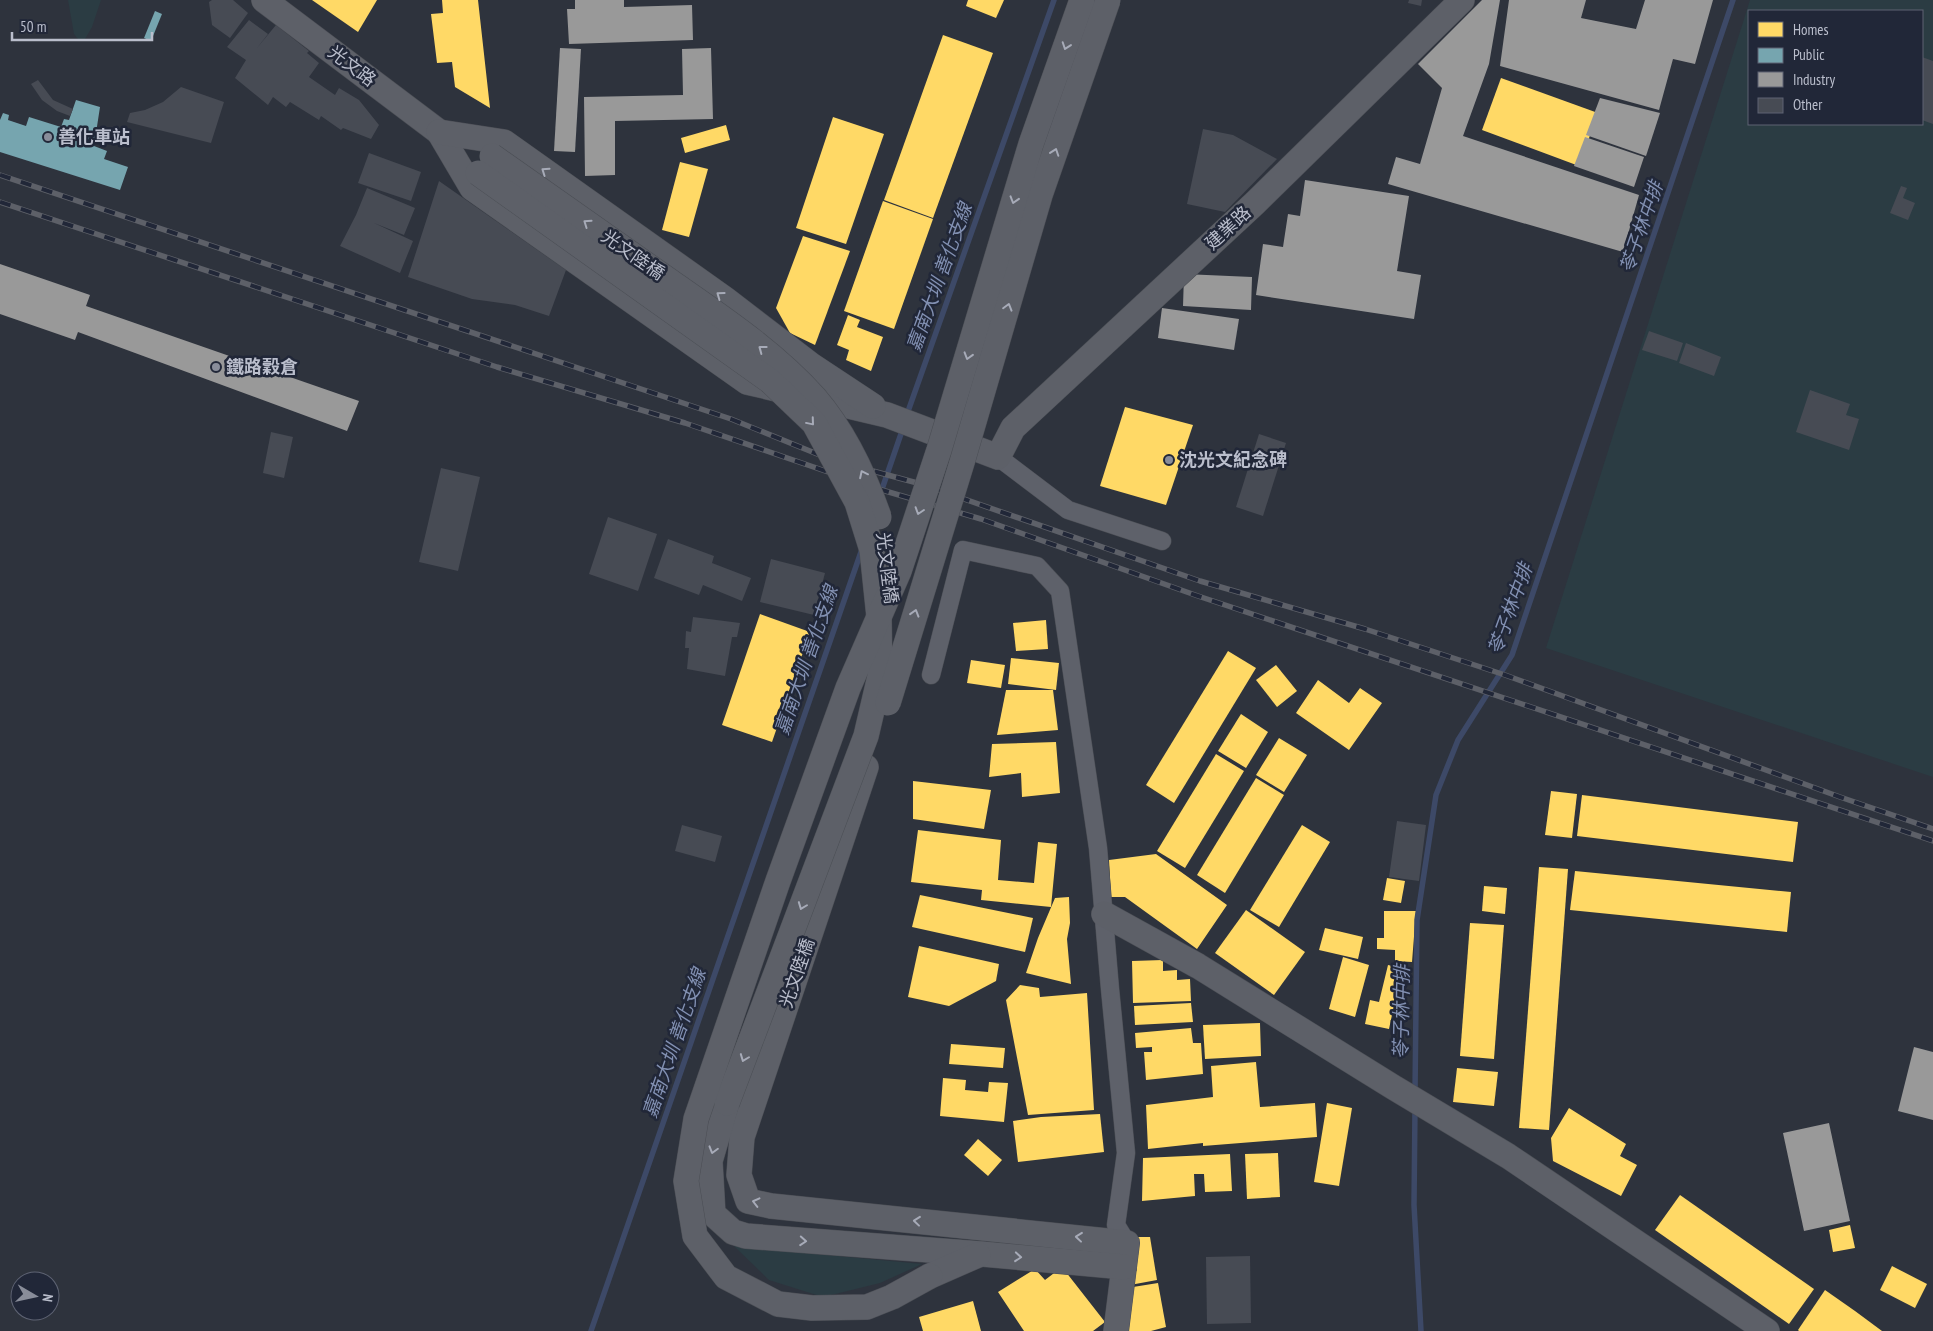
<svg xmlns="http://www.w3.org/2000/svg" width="1933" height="1331" viewBox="0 0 1933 1331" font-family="'PT Sans Narrow','Noto Sans TC',sans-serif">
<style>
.green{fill:#2b3c43;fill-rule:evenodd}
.homes{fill:#ffd966}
.public{fill:#76a5af}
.industry{fill:#999}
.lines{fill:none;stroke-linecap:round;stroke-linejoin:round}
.stream{stroke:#3d4967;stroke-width:5.5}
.building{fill:#474b54}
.street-casing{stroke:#4b4e55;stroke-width:19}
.secondary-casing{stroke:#4b4e55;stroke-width:26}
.street{stroke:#5e616a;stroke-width:18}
.secondary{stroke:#5d6068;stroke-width:25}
.rail-casing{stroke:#5d6068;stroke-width:5.5}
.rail{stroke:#212738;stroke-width:4;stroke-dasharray:11;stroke-linecap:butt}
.secondary-bridge-casing{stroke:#4b4e55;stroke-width:26;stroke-linecap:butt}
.secondary-bridge{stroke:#5d6068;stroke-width:25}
.oneway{stroke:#a7abb8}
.poi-dot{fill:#898d9a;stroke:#212738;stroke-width:2}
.labels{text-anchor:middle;stroke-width:5;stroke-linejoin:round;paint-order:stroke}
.street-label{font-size:18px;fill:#babecc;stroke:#212738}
.poi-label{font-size:18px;font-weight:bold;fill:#babecc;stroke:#212738;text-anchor:start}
.water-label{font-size:19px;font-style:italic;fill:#8290b2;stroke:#212738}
</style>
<rect width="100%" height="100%" fill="#2e333d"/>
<!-- green -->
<g class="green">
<polygon points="68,0 101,0 92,27 85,39 78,39 74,34"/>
<path d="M1750,0H1933V777L1546,648ZM1749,11H1922V124H1749Z"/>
<polygon points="734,1246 922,1264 880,1283 823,1297 769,1280"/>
</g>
<!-- homes -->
<g class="homes">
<polygon points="312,0 377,0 358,32"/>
<polygon points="442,0 478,0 490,108 455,87 452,62 437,63 431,14 443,13"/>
<polygon points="968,0 1004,0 996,18 966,6"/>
<polygon points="943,35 993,53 933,218 884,200"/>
<polygon points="1501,78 1598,113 1579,166 1482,130"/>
<polygon points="833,117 884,134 846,244 796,228"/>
<polygon points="726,125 730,140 685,153 681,138"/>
<polygon points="680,162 708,169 689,237 662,230"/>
<polygon points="883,201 933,219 894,329 844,311"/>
<polygon points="803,236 850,251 815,345 790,333 776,308"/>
<polygon points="848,315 860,320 857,327 883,337 871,371 846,360 849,350 837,345"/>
<polygon points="1125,407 1193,425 1166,505 1100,486"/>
<polygon points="760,614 810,632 772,742 722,725"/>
<polygon points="1046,620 1048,649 1016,651 1013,623"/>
<polygon points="1228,651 1256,668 1174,803 1146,785"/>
<polygon points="1011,658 1059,663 1056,690 1008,684"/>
<polygon points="971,660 1005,665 1001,688 967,683"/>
<polygon points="1276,665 1297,691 1277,707 1256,680"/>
<polygon points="1318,680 1349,703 1360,688 1382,703 1349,750 1296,713"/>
<polygon points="1006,690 1053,690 1058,730 997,735"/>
<polygon points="1241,714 1268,732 1246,768 1218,751"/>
<polygon points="1279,738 1307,755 1284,792 1256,775"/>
<polygon points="1056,742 1060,793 1022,797 1021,773 989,777 992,744"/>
<polygon points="1216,754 1244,771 1185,868 1157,851"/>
<polygon points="1256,778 1284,795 1225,893 1197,875"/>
<polygon points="913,781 991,790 984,829 913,819"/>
<polygon points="1551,791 1577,794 1572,838 1545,835"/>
<polygon points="1582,795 1798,822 1793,862 1577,836"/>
<polygon points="1302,825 1330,842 1279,927 1250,910"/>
<polygon points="918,830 1001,840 998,880 1034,883 1038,842 1057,844 1051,907 981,900 982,890 911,882"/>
<polygon points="1156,854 1227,905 1197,949 1125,897 1111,897 1109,860"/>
<polygon points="1539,867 1568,869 1549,1130 1519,1128"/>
<polygon points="1575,871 1791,892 1787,932 1570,910"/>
<polygon points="1387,878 1405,881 1401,903 1383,900"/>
<polygon points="1484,886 1507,888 1505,914 1482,911"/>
<polygon points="920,895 1033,918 1025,952 912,927"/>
<polygon points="1069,897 1070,923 1067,939 1071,984 1026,973 1038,938 1055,898"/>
<polygon points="1246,910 1305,952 1274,995 1215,953"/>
<polygon points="1384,911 1416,911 1412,962 1395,961 1395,950 1377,949 1377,938 1384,938"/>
<polygon points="1470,923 1504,925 1494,1059 1460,1056"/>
<polygon points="1325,928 1363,937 1358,959 1319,950"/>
<polygon points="919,946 999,964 996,981 949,1006 908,997"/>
<polygon points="1343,957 1369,965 1355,1017 1329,1009"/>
<polygon points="1163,960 1163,971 1177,970 1177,980 1190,979 1191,1001 1133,1003 1132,961"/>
<polygon points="1388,965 1402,968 1389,1029 1365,1024 1370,1000 1379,1002"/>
<polygon points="1020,985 1039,988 1040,997 1087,993 1094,1110 1028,1115 1006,1000"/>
<polygon points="1191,1003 1193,1022 1135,1025 1134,1006"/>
<polygon points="1260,1023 1261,1056 1205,1059 1203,1025"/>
<polygon points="1191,1028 1193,1043 1201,1043 1203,1074 1146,1080 1144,1052 1152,1052 1152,1047 1136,1048 1135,1033"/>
<polygon points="951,1044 1005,1048 1003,1068 949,1064"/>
<polygon points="1256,1062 1260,1107 1315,1103 1317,1137 1203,1146 1203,1143 1148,1149 1146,1105 1213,1097 1211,1066"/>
<polygon points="1457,1068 1498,1072 1494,1106 1453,1102"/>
<polygon points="943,1078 966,1080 965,1090 988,1092 989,1082 1008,1083 1004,1122 940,1116"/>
<polygon points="1327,1103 1352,1108 1339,1186 1314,1182"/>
<polygon points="1569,1108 1626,1144 1620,1156 1637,1165 1621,1196 1553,1161 1551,1138"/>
<polygon points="1100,1114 1104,1152 1018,1162 1013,1121 1041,1117"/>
<polygon points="978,1139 1002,1160 988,1176 964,1155"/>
<polygon points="1278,1153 1280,1197 1247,1199 1245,1154"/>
<polygon points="1230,1154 1232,1191 1205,1192 1204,1174 1194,1174 1195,1196 1142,1201 1143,1158"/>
<polygon points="1680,1195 1814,1289 1789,1324 1655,1230"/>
<polygon points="1850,1225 1855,1248 1833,1252 1829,1230"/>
<polygon points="1135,1237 1150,1237 1157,1280 1130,1285"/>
<polygon points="1892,1266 1927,1284 1915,1308 1880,1290"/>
<polygon points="1062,1267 1105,1322 1093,1331 1024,1331 998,1292 1035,1269 1045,1280"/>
<polygon points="1158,1283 1166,1327 1151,1331 1127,1331 1133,1287"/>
<polygon points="1825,1290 1855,1311 1882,1331 1799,1331 1798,1330"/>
<polygon points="973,1301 981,1331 923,1331 919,1317"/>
</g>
<!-- public -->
<g class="public">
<polygon points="155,11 162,14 151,41 144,38"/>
<polygon points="76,100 100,107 94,146 107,151 104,159 128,167 120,190 0,152 0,120 3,113 9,115 8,120 26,126 29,117 61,127 64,119 69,120"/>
</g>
<!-- industry -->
<g class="industry">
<polygon points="575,0 624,0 624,7 692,5 693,40 569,44 567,9 575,9"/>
<polygon points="1482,0 1500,0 1489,64 1463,136 1639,195 1623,252 1388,184 1396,157 1420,164 1442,88 1418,64"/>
<polygon points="1509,0 1586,0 1581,18 1636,29 1645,0 1713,0 1695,64 1673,59 1659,110 1500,66"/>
<polygon points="560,48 581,49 575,152 554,151"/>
<polygon points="711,48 713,119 615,121 615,175 585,176 584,97 683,95 682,49"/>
<polygon points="1600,98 1660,113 1646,156 1586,135"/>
<polygon points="1585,137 1644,157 1634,187 1574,166"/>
<polygon points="1305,180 1409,196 1397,271 1421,275 1414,319 1256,295 1263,244 1283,247 1288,214 1300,216"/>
<polygon points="0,264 90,295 86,306 359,401 347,431 78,332 75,340 0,314"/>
<polygon points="1184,274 1252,277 1251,310 1183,306"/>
<polygon points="1162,308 1239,319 1234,350 1158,338"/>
<polygon points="1914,1047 1933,1052 1933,1120 1898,1111"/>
<polygon points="1829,1123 1850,1221 1804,1231 1783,1133"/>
</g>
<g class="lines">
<!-- stream -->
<g class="stream">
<polyline points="906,417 1054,0"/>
<polyline points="880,495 903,428"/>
<polyline points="1415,1092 1417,920 1436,795 1458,740 1512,655 1733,0"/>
<polyline points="1415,1108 1414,1205 1421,1331"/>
<polyline points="591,1331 862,549"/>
</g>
</g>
<!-- building -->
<g class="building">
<polygon points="212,0 233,0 248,13 230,38 212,25 209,2"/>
<polygon points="1409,0 1422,0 1421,6 1408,3"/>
<polygon points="249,20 268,34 257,48 276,25 309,51 307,53 319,63 309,77 335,95 339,88 359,100 379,125 371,139 343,128 341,130 321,116 319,120 290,102 286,107 273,97 268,105 235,78 246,60 227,47"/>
<polygon points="1922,57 1933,61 1933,124 1922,120"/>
<polygon points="38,80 53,100 73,109 70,116 57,111 42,100 31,84"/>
<polygon points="181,87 224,102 211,143 127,122 130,113 145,110 163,102"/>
<polygon points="1203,129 1233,135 1277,159 1225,212 1187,204"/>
<polygon points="369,153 421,172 411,201 358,183"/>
<polygon points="439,181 566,270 549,316 515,305 472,299 408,277"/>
<polygon points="1901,186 1907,188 1903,198 1915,203 1908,220 1890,213"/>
<polygon points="367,188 415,208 404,235 374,223 413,241 400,273 340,246 356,215"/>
<polygon points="1649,331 1683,343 1677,361 1642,350"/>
<polygon points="1686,343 1721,357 1714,376 1679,363"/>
<polygon points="1810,390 1850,404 1846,415 1859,419 1849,450 1796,432"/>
<polygon points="271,432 293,437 284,478 263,473"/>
<polygon points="1259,434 1286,443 1263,516 1236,507"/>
<polygon points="441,468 480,477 458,571 419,562"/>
<polygon points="608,517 657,534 638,591 589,574"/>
<polygon points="668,539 714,556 712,563 751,578 742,601 703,585 699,595 654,578"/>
<polygon points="771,559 825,573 814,615 760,602"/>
<polygon points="693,617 740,623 737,637 732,637 725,676 687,669 689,648 685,648 686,631 691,632"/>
<polygon points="1397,821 1426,825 1419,881 1389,877"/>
<polygon points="682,825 722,836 715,862 675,851"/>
<polygon points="1250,1256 1251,1323 1207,1324 1206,1257"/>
</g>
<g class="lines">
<defs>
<g id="street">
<polyline points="998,457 1068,510 1162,541"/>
<polyline points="931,675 963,550 1037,566 1060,591 1098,848 1110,989 1126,1153 1116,1225 1127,1243"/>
</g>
<g id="secondary">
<polyline points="264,0 439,132 450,144"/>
<polyline points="439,132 472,188 747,382 887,415 998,457 1013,428 1255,203 1462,0"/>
<polyline points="439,132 504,142 725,299 811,365 873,406"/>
<polyline points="866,767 742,1137 739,1175 748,1201 771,1206 1127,1243 1116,1331"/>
<polyline points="1104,914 1198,966 1393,1087 1508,1156 1767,1331"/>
<polyline points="727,1103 710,1161 713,1214 733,1232 746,1236 982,1254 1124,1267"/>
<polyline points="930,1276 978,1255"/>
</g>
</defs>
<!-- street casing -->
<use href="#street" class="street-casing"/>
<!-- secondary casing -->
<use href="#secondary" class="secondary-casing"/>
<!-- street -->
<use href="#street" class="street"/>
<!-- secondary -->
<use href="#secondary" class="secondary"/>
<defs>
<g id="rail">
<polyline points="0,175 731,419 832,460 921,484 1200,581 1365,629 1505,675 1840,797 1933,829"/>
<polyline points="0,202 497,367 685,423 875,488 981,519 1198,596 1933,841"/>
</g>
</defs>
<!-- rail casing -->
<use href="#rail" class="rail-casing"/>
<!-- rail -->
<use href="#rail" class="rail"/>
<defs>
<g id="secondary-bridge">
<path d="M492,156C551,198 611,240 671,282C721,317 774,352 815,398C845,433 864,474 879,517"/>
<polyline points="478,173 770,381 814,423 857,502 872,550 879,617 880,676 866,736 727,1103"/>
<polyline points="888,703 963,459 1040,195 1108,0"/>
<polyline points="930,1276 892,1297 867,1307 812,1308 778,1304 726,1277 695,1236 686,1181 696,1119 778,881 848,688 899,571 939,450 1031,144 1082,0"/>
</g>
</defs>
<!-- secondary-bridge casing -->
<use href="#secondary-bridge" class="secondary-bridge-casing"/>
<!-- secondary-bridge -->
<use href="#secondary-bridge" class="secondary-bridge"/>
</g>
<!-- one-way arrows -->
<defs><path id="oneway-chevron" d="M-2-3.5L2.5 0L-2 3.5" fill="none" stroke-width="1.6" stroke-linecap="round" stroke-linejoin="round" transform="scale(1.25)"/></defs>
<g class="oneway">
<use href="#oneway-chevron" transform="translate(1066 46) rotate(109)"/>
<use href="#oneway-chevron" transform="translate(1055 152) rotate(-71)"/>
<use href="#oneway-chevron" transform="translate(545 171) rotate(-145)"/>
<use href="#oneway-chevron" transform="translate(1014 200) rotate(107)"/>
<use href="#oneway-chevron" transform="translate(587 223) rotate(-145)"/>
<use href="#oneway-chevron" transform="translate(720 295) rotate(-144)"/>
<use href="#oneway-chevron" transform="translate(1008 307) rotate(-74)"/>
<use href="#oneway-chevron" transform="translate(762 349) rotate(-143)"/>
<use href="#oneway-chevron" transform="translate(968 356) rotate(107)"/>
<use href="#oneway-chevron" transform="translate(811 422) rotate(50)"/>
<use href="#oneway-chevron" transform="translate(863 474) rotate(-116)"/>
<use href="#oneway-chevron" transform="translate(919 511) rotate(108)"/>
<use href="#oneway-chevron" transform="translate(915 613) rotate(-73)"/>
<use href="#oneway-chevron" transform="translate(802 906) rotate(111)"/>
<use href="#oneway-chevron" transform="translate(744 1058) rotate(111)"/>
<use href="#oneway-chevron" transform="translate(713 1150) rotate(106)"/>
<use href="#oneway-chevron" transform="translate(756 1202) rotate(-166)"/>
<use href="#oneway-chevron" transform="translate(917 1221) rotate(-174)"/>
<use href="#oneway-chevron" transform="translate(1079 1237) rotate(-174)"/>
<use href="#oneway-chevron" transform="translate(803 1241) rotate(4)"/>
<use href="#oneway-chevron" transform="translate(1018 1257) rotate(5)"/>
</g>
<!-- markers -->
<g class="poi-dot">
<circle cx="48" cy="137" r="5"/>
<circle cx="216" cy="367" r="5"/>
<circle cx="1169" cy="460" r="5"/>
</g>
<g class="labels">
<!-- street labels -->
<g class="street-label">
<text transform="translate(352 66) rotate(37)" y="6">光文路</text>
<text transform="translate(1228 228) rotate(-43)" y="6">建業路</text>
<text transform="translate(633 255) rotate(35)" y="6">光文陸橋</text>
<text transform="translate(887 568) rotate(83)" y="6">光文陸橋</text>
<text transform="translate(797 973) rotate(-71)" y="6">光文陸橋</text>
</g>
<!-- poi labels -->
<g class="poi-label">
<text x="58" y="143">善化車站</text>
<text x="226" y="373">鐵路穀倉</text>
<text x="1179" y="466">沈光文紀念碑</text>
</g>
<!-- water labels -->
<g class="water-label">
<text transform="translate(1641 227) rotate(-71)" y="7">苓子林中排</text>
<text transform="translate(939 277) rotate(-70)" y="7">嘉南大圳 善化支線</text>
<text transform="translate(1510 609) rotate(-70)" y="7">苓子林中排</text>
<text transform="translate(806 660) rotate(-71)" y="7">嘉南大圳 善化支線</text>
<text transform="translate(1401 1012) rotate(-89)" y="7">苓子林中排</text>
<text transform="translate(674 1043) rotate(-71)" y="7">嘉南大圳 善化支線</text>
</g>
</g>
<!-- legend -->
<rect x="1748" y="10" width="175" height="115" fill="#212738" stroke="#5e6373"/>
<rect x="1758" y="22" width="25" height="15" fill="#ffd966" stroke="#5e6373"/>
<text x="1793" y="35" font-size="15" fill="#babecc">Homes</text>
<rect x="1758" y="48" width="25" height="15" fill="#76a5af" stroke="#5e6373"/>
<text x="1793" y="60" font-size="15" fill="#babecc">Public</text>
<rect x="1758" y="72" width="25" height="15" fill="#999999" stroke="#5e6373"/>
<text x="1793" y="85" font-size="15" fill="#babecc">Industry</text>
<rect x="1758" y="98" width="25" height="15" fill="#474b54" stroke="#5e6373"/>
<text x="1793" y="110" font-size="15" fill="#babecc">Other</text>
<!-- north arrow -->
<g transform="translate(35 1296) rotate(99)"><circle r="24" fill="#212738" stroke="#5e6373"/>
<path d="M0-4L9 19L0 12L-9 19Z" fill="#898d9a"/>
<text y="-8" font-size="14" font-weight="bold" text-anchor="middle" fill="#babecc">N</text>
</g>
<!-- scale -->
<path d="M12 32v8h140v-8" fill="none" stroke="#babecc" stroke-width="2.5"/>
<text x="20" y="32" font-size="15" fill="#babecc" stroke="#212738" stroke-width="4" paint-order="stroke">50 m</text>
</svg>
